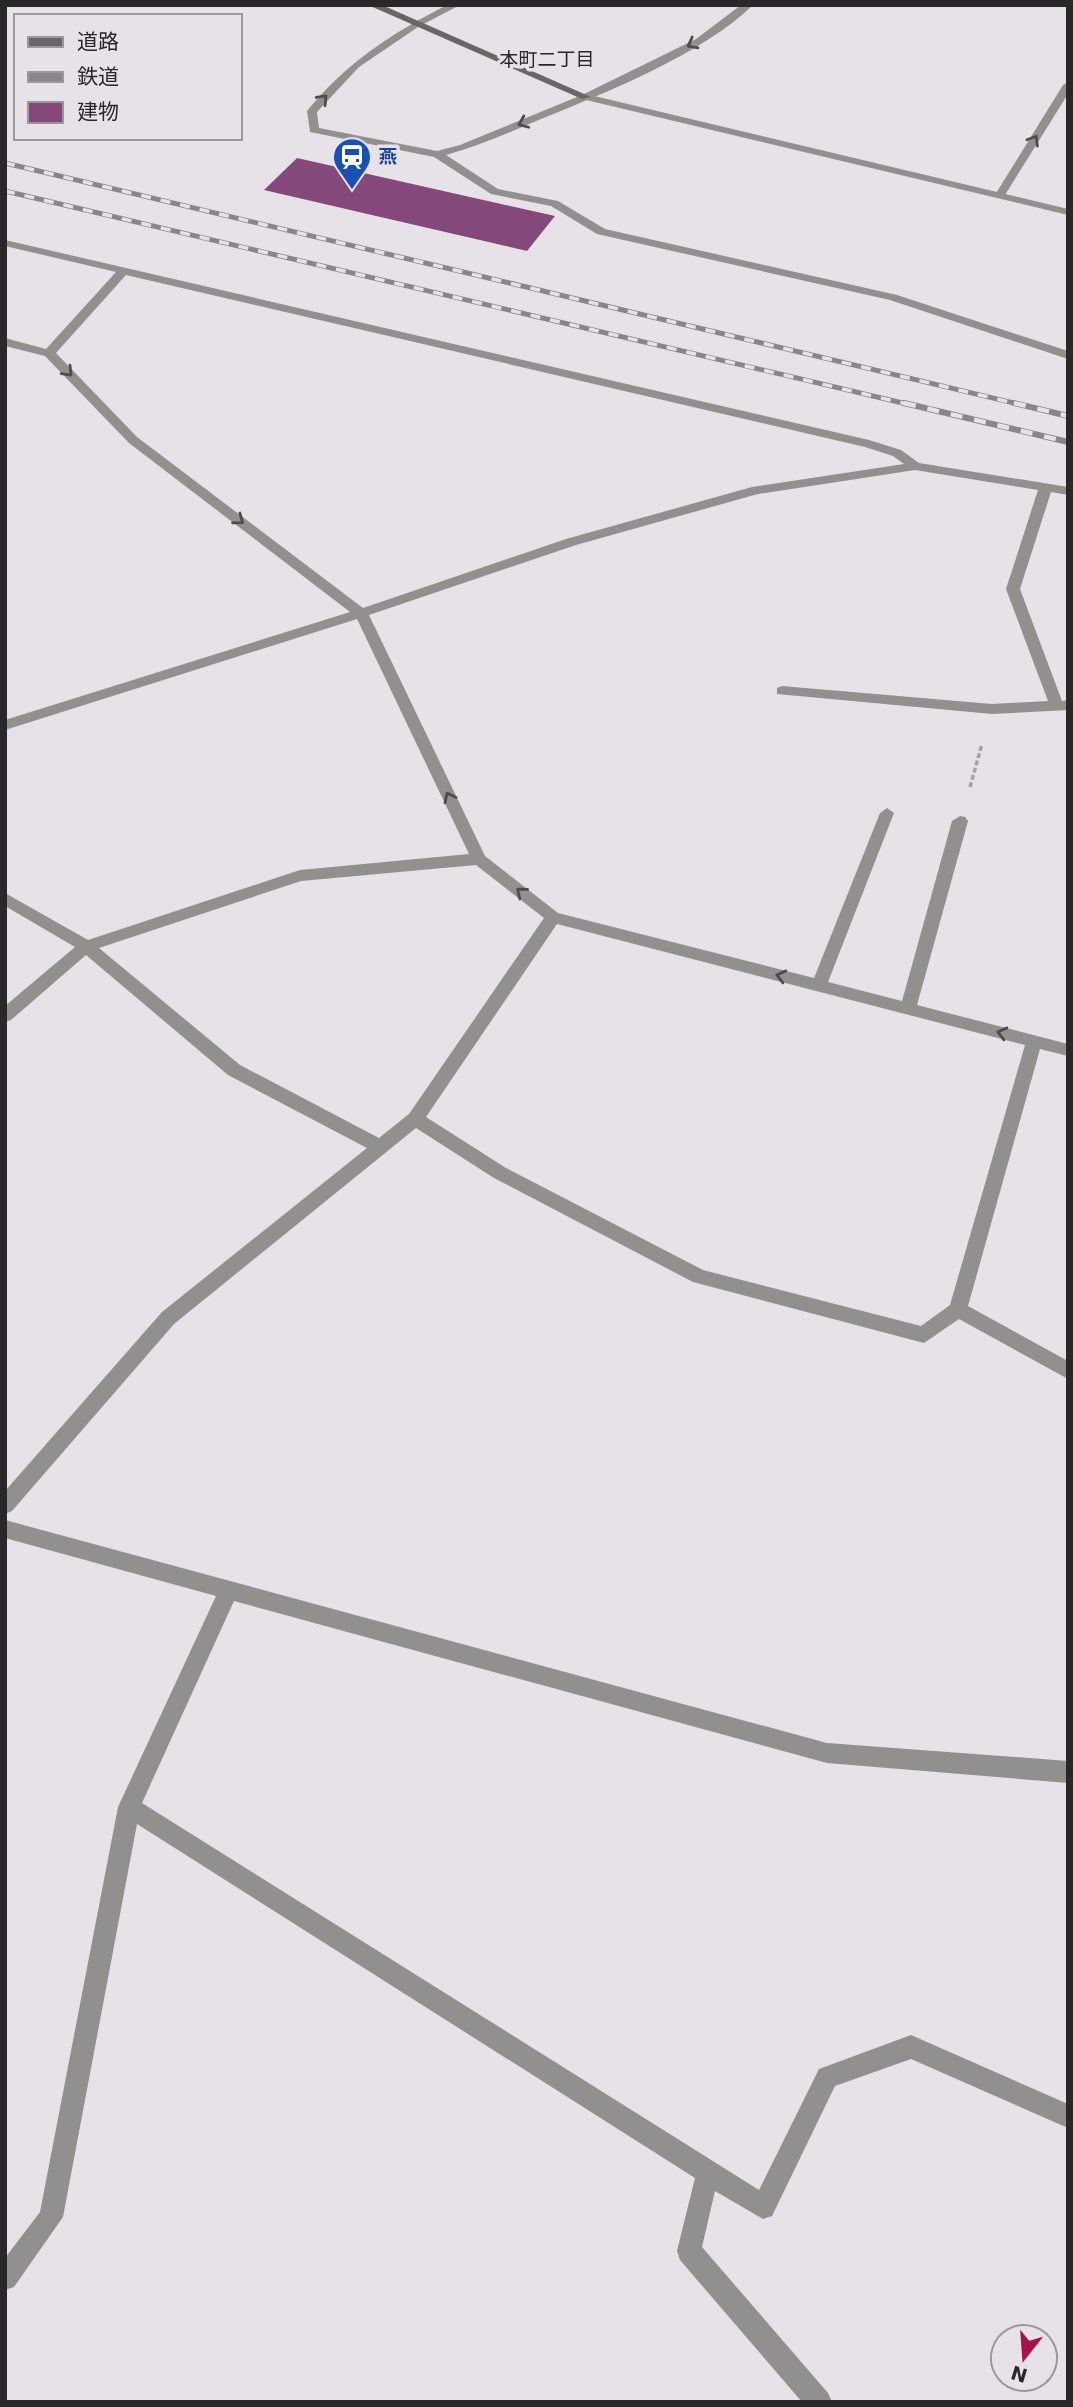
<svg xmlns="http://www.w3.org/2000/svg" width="1073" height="2407" viewBox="0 0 1073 2407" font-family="'DejaVu Sans','Noto Sans JP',sans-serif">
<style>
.building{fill:#85487b}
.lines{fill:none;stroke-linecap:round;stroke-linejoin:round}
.path{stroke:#a6a2a6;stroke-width:3.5;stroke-dasharray:5 2.5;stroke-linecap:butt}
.service{fill:#928f8f;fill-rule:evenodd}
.minor{fill:#928f8f;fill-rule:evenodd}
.tertiary{fill:#928f8f;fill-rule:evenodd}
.secondary{fill:#6b6666;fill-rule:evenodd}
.rail-far1-casing{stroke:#89868a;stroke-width:5}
.rail-casing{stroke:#89868a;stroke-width:6}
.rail-far1{stroke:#e7e2e8;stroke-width:3.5;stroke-dasharray:10;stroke-linecap:butt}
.rail{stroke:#e7e2e8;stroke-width:4.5;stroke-dasharray:12;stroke-linecap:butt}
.oneway{stroke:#4e4b4d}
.labels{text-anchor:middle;stroke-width:7;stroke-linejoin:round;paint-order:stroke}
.far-transit-label{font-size:18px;font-weight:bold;fill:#164399;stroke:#e7e2e8;text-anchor:start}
.far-neighbourhood-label{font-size:19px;fill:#292729;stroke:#e7e2e8}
</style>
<rect width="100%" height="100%" fill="#e7e2e8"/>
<!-- building -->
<polygon class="building" points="297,158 555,216 527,251 264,190"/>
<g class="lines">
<!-- path -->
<polyline class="path" points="970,787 982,744"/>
<!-- service -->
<polygon class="service" points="1068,82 1068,94 1005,195 996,197 995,195 1063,85"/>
<!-- minor -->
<g class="minor">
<path d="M447,5H460L418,27L359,67L317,112L319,128L437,151L460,145L582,95L696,39L741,5H753C703,54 605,93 541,119C510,132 479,146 446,155L498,189L558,201L605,229L897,295L1068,351V359L890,300L597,234L551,206L491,194L434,157L310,132L307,111C346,63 392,33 447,5Z"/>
<path d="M5,240L869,440L901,450L919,463L1068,487V495L1051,492L1020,589L1062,701L1068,700V710L992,714L777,694V688L782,686L992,704L1048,701L1006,589L1038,490L915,470L758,494L576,545L369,615L485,856L558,913L814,978L880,813L887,808L894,813L828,982L902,1001L952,821L960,816L965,817L968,821L917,1005L1068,1044V1056L1040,1049L968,1306L1068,1361V1379L959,1319L924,1343L693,1282L494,1178L416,1128L174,1324L12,1511L5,1514V1491L162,1312L367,1148L228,1075L86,955L11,1020L5,1022V1006L75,947L5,906V893L88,940L300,870L469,854L357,619L5,730V720L350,612L129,443L45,356L5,346V338L46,349L116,272L5,246ZM126,275L865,447L893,456L904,464L752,487L566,539L363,608L137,437L56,353ZM476,865L544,918L409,1114L379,1138L240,1065L99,948L301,881ZM557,924L1025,1045L950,1305L921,1326L703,1270L506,1168L426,1117Z"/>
<polygon points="5,1520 827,1743 1068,1761 1068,1783 827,1763 234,1601 142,1803 759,2190 819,2069 911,2035 1068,2104 1068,2128 911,2059 835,2086 772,2216 763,2219 715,2191 702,2247 828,2393 832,2402 802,2402 680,2260 677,2251 695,2178 137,1824 63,2217 14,2287 5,2290 5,2258 40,2212 118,1807 216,1596 5,1538"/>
</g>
<!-- tertiary -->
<polygon class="tertiary" points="586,94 1068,209 1068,215 582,99 581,97"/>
<!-- secondary -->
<polygon class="secondary" points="368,5 382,5 591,97 582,99"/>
<defs>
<g id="rail-far1">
<polyline points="5,163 1022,405"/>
<polyline points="5,191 911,405"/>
</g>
<g id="rail">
<polyline points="904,403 1068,442"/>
<polyline points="1014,403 1068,416"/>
</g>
</defs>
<!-- rail-far1 casing -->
<use href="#rail-far1" class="rail-far1-casing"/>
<!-- rail casing -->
<use href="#rail" class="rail-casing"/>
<!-- rail-far1 -->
<use href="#rail-far1" class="rail-far1"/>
<!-- rail -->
<use href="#rail" class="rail"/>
</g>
<!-- one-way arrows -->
<defs><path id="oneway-chevron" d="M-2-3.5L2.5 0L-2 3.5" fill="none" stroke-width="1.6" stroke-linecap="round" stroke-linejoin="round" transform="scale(1.75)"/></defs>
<g class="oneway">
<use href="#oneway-chevron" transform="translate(692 44) rotate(152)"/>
<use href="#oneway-chevron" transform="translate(323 99) rotate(-47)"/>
<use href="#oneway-chevron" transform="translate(523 123) rotate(157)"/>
<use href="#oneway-chevron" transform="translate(1034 140) rotate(-58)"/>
<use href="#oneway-chevron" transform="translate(68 372) rotate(46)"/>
<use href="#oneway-chevron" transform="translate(239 520) rotate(37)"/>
<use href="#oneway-chevron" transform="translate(449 797) rotate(-116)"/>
<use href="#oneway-chevron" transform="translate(521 892) rotate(-141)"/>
<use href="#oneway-chevron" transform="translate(781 976) rotate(-166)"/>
<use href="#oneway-chevron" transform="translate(1002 1033) rotate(-166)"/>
</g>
<!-- icons -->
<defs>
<symbol id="station-pin" viewBox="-11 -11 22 30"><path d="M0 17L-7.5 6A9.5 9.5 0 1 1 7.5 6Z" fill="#1a4fb4" stroke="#e7e2e8"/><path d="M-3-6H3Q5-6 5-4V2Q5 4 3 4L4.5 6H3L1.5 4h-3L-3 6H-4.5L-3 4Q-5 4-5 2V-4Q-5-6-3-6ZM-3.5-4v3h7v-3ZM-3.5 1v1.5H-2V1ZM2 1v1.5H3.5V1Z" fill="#fff"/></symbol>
</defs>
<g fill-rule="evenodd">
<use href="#station-pin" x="330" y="135" width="44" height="60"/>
</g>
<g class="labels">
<!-- far-transit labels -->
<g class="far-transit-label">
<text x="379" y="163">燕</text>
</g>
<!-- far-neighbourhood labels -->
<g class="far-neighbourhood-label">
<text x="547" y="66">本町二丁目</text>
</g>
</g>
<!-- border -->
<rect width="1073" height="2407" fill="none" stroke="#292729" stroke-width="14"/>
<!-- legend -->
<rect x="14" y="14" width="228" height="126" fill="#e7e2e8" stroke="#9b979c" stroke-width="2"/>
<rect x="28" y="37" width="35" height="10" fill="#6b6666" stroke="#9b979c" stroke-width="2"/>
<text x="77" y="49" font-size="21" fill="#292729">道路</text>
<rect x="28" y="72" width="35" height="10" fill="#89868a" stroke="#9b979c" stroke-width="2"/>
<text x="77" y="84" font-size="21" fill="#292729">鉄道</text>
<rect x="28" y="102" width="35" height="21" fill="#85487b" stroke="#9b979c" stroke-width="2"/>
<text x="77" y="119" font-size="21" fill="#292729">建物</text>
<!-- north arrow -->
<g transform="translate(1024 2358) rotate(197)"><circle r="33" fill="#e7e2e8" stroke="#9b979c" stroke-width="2"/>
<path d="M0-5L12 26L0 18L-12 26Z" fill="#a81347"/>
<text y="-10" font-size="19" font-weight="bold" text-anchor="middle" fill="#292729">N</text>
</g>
</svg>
